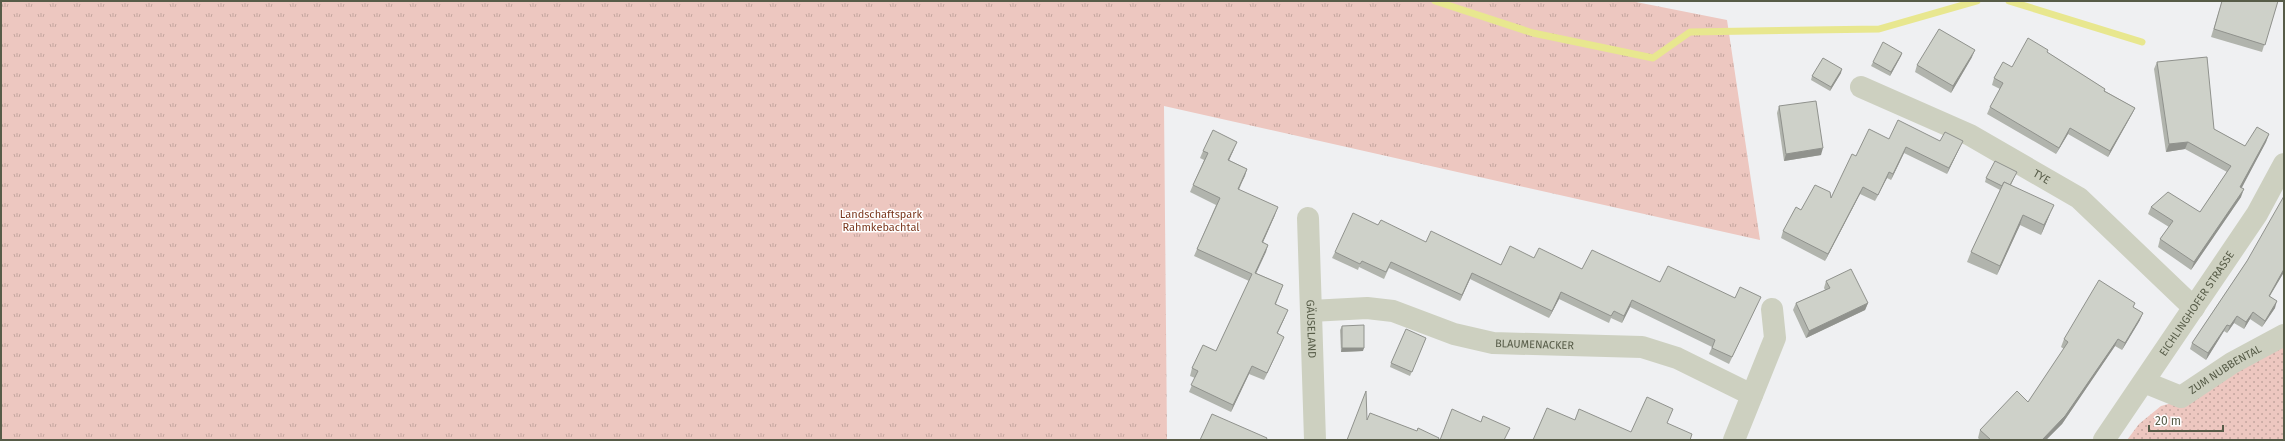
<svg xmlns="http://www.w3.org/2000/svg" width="2285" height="441" viewBox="0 0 2285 441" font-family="'Fira Sans',sans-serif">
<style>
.grass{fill:url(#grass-dots)}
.park{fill:url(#park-tufts)}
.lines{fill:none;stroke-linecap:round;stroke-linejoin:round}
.stream{stroke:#e8e78f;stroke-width:7}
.minor{stroke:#cdd0c0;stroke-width:22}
.wall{fill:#b1b4ad}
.shaded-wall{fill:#90928d}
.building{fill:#ced1c9;stroke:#90928d}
.labels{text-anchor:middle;stroke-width:3;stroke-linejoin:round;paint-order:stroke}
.street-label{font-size:11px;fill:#575c48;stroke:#fff}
.park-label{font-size:11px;fill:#7a361c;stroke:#fff}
</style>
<defs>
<pattern id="grass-dots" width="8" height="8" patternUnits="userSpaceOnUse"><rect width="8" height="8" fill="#edc7c0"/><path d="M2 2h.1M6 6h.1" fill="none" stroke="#c3a59e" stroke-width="1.8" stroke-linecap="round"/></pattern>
<pattern id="park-tufts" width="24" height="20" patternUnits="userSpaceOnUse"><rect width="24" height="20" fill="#edc7c0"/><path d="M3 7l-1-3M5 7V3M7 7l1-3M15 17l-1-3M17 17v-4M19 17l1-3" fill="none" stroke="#c3a59e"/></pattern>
</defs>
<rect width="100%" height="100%" fill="#eff0f2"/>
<!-- grass -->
<polygon class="grass" points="2284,341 2284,440 2127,440 2139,424 2161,406 2183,400"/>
<!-- park -->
<polygon class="park" points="1,1 1631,1 1727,20 1760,240 1164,106 1167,440 1,440"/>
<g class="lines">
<!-- stream -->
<g class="stream">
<polyline points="1435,1 1533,33 1653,58 1690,32 1879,29 1977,1"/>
<polyline points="2009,1 2142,42"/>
</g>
<!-- minor -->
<g class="minor">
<path id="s1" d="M1861,87L1970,135L2079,198L2194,308"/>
<path id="s2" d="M1308,218L1315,440"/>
<path id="s3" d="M1311,311L1367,308L1393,311L1454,334L1493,343L1642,347L1677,358L1752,395"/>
<path id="s4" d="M2144,382L2181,397L2232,363L2284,335"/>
<polyline points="1734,440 1775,338 1772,309"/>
<path id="s5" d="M2104,440L2257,214L2284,164"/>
</g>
</g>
<!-- wall -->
<g class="wall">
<polygon points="2222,1 2278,1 2262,52 2211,37"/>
<polygon points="2047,52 2105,89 2105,91 2135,108 2132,114 2108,157 2068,134 2056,154 1987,114 1990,107 2000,89 1992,85 1994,78"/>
<polygon points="1902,53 1901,56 1890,76 1871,66 1873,62"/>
<polygon points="1972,57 1951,93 1915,72 1917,65"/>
<polygon points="2157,62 2214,129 2245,146 2269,134 2266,142 2241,188 2241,197 2191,270 2158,247 2160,239 2169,227 2148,214 2151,207 2200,212 2227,172 2185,149 2166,152 2154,69"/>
<polygon points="1841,73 1830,91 1811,80 1812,76"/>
<polygon points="1779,106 1821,155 1784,161 1777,113"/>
<polygon points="1889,139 1940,141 1960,147 1947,174 1904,153 1891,180 1887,178 1875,201 1860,194 1825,261 1781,238 1783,231 1801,210 1831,198 1856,156"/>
<polygon points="1234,149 1229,160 1247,169 1239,190 1275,215 1263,242 1268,245 1256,273 1283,285 1276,304 1285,317 1277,334 1281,344 1264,380 1249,374 1231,412 1189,392 1195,378 1190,376 1192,368 1216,351 1249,281 1194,256 1197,249 1216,205 1190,192 1193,185 1204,160 1200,158 1203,151"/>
<polygon points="2015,176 2011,185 2050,214 2041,235 2020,225 1997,275 1967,262 1971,252 2000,190 1985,182 1986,178"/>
<polygon points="1378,225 1426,242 1501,265 1534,258 1582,269 1660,282 1758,303 1729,364 1709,354 1712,347 1630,307 1622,323 1611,318 1609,323 1559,299 1549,318 1470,279 1460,301 1389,268 1384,279 1359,267 1358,270 1332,258 1335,252"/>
<polygon points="2247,261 2284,272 2270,296 2275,308 2262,327 2250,319 2244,329 2234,323 2227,333 2224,331 2206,360 2190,349 2192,343"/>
<polygon points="1826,281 1868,303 1865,310 1806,338 1793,310 1796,303 1825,290 1824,288"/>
<polygon points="2135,303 2133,307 2140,320 2122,350 2115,346 2062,424 2046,440 1980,440 1978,438 1980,430 2028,402 2064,349 2061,347 2064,339"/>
<polygon points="1342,326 1363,351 1341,352 1340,330"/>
<polygon points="1426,338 1410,376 1390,367 1391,363"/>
</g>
<!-- shaded-wall -->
<g class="shaded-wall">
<polygon points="1975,50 1972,57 1951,93 1953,86"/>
<polygon points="1902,53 1901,56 1890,76 1891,72"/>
<polygon points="1842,69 1841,73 1830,91 1831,87"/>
<polygon points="2135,108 2132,114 2108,157 2110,151"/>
<polygon points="2070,128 2068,134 2056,154 2059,148"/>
<polygon points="2269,134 2266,142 2238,195 2240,187"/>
<polygon points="1963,141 1960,147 1947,174 1949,168"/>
<polygon points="1237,142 1234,149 1226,167 1228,160"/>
<polygon points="2188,142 2185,149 2166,152 2169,144"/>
<polygon points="1906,147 1904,153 1891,180 1893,174"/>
<polygon points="1823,148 1821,155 1784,161 1786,154"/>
<polygon points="1247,169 1245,176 1235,196 1238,189"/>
<polygon points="1889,172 1887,178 1875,201 1878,195"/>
<polygon points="1863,187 1860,194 1825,261 1828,254"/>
<polygon points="2244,189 2241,197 2191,270 2194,262"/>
<polygon points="2054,205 2050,214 2041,235 2044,225"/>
<polygon points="1278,207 1275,215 1260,249 1262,242"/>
<polygon points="2023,215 2020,225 1997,275 2000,266"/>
<polygon points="1268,245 1266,252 1253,280 1255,273"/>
<polygon points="2284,269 2284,272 2266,302 2269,296"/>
<polygon points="1472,273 1470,279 1460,301 1462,295"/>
<polygon points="1561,292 1559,299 1549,318 1552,311"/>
<polygon points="1632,300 1630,307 1622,323 1624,316"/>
<polygon points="2277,301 2275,308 2262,327 2265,321"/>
<polygon points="1868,303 1865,310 1806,338 1809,331"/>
<polygon points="1288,310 1285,317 1274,341 1277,333"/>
<polygon points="2253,312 2250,319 2244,329 2246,322"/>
<polygon points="2143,313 2140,320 2122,350 2125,343"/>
<polygon points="2237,316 2234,323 2227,333 2230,326"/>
<polygon points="2227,325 2224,331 2206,360 2208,353"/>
<polygon points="1284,337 1281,344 1264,380 1267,373"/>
<polygon points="2118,339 2115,346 2062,424 2046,440 2042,440"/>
<polygon points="1342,348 1364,348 1363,351 1341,352"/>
<polygon points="1252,366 1249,374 1231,412 1233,405"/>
</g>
<!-- building -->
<g class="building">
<polygon points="2222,1 2278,1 2265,45 2214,29"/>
<polygon points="1939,29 1975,50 1953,86 1917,65"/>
<polygon points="2028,38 2048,50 2047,52 2105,89 2104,91 2135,108 2110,151 2070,128 2059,148 1990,107 2003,83 1994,78 2003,62 2012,67"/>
<polygon points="1883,42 1902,53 1891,72 1873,62"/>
<polygon points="2207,57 2214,129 2245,146 2257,127 2269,134 2240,187 2244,189 2194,262 2160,239 2173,221 2151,207 2168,192 2200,212 2231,166 2188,142 2169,144 2157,62"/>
<polygon points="1823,58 1842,69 1831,87 1812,76"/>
<polygon points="1816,101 1823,148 1786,154 1779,106"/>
<polygon points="1898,120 1940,141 1945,132 1963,141 1949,168 1906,147 1893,174 1889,172 1878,195 1863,187 1828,254 1783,231 1796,207 1801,210 1815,185 1830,192 1831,198 1852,154 1856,156 1869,129 1889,139"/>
<polygon points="1213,130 1237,142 1228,160 1247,169 1238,189 1278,207 1262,242 1268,245 1255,273 1283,285 1275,304 1288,310 1277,333 1284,337 1267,373 1252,366 1233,405 1191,385 1198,371 1192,368 1203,345 1216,351 1252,274 1197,249 1220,198 1193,185 1208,153 1203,151"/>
<polygon points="1995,161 2017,172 2010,185 2004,182 2002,186 1986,178"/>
<polygon points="2004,182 2054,205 2044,225 2023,215 2000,266 1971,252"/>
<polygon points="2284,196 2284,269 2269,296 2277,301 2265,321 2253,312 2246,322 2237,316 2230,326 2227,325 2208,353 2192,343 2247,261"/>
<polygon points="1353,213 1378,225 1381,220 1426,242 1431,231 1501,265 1510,246 1534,258 1539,248 1582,269 1592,250 1660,282 1668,266 1735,298 1740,287 1761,297 1732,357 1712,348 1715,340 1632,300 1624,316 1614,311 1611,316 1561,292 1552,311 1472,273 1462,295 1391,262 1386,272 1362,261 1360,264 1335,252"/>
<polygon points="1851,269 1868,303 1809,331 1796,303 1830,288 1826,281"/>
<polygon points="2099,280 2135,303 2133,307 2143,313 2125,343 2118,339 2065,416 2042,440 1991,440 1980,430 2017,391 2028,402 2068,342 2064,339"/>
<polygon points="1364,325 1364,348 1342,348 1342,326"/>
<polygon points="1406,329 1426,338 1412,372 1391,363"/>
<polygon points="1366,391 1367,420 1370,413 1417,431 1418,428 1439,438 1438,440 1347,440"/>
<polygon points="1647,397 1673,409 1667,423 1692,434 1690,440 1533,440 1547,408 1575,420 1579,409 1631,432"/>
<polygon points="1452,409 1481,422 1483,416 1510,428 1504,440 1440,440"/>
<polygon points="1212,414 1267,438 1266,440 1200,440"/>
</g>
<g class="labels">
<!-- street labels -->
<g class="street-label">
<text dy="4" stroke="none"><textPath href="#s1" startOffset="202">TYE</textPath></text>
<text dy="4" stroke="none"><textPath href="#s5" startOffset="165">EICHLINGHOFER STRASSE</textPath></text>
<text dy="4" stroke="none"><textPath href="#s2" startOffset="111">GÄUSELAND</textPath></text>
<text dy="4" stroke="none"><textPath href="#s3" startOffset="229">BLAUMENACKER</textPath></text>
<text dy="4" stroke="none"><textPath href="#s4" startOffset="92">ZUM NUBBENTAL</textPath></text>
</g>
<!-- park labels -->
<g class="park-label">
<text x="881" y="218">Landschaftspark<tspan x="881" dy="13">Rahmkebachtal</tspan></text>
</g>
</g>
<!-- border -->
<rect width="2285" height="441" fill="none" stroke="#575c48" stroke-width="4"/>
<!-- scale -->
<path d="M2149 425v6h74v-6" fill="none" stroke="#575c48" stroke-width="2"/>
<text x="2155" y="425" font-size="12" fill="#575c48" stroke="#ffffff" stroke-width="3" paint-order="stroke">20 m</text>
</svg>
